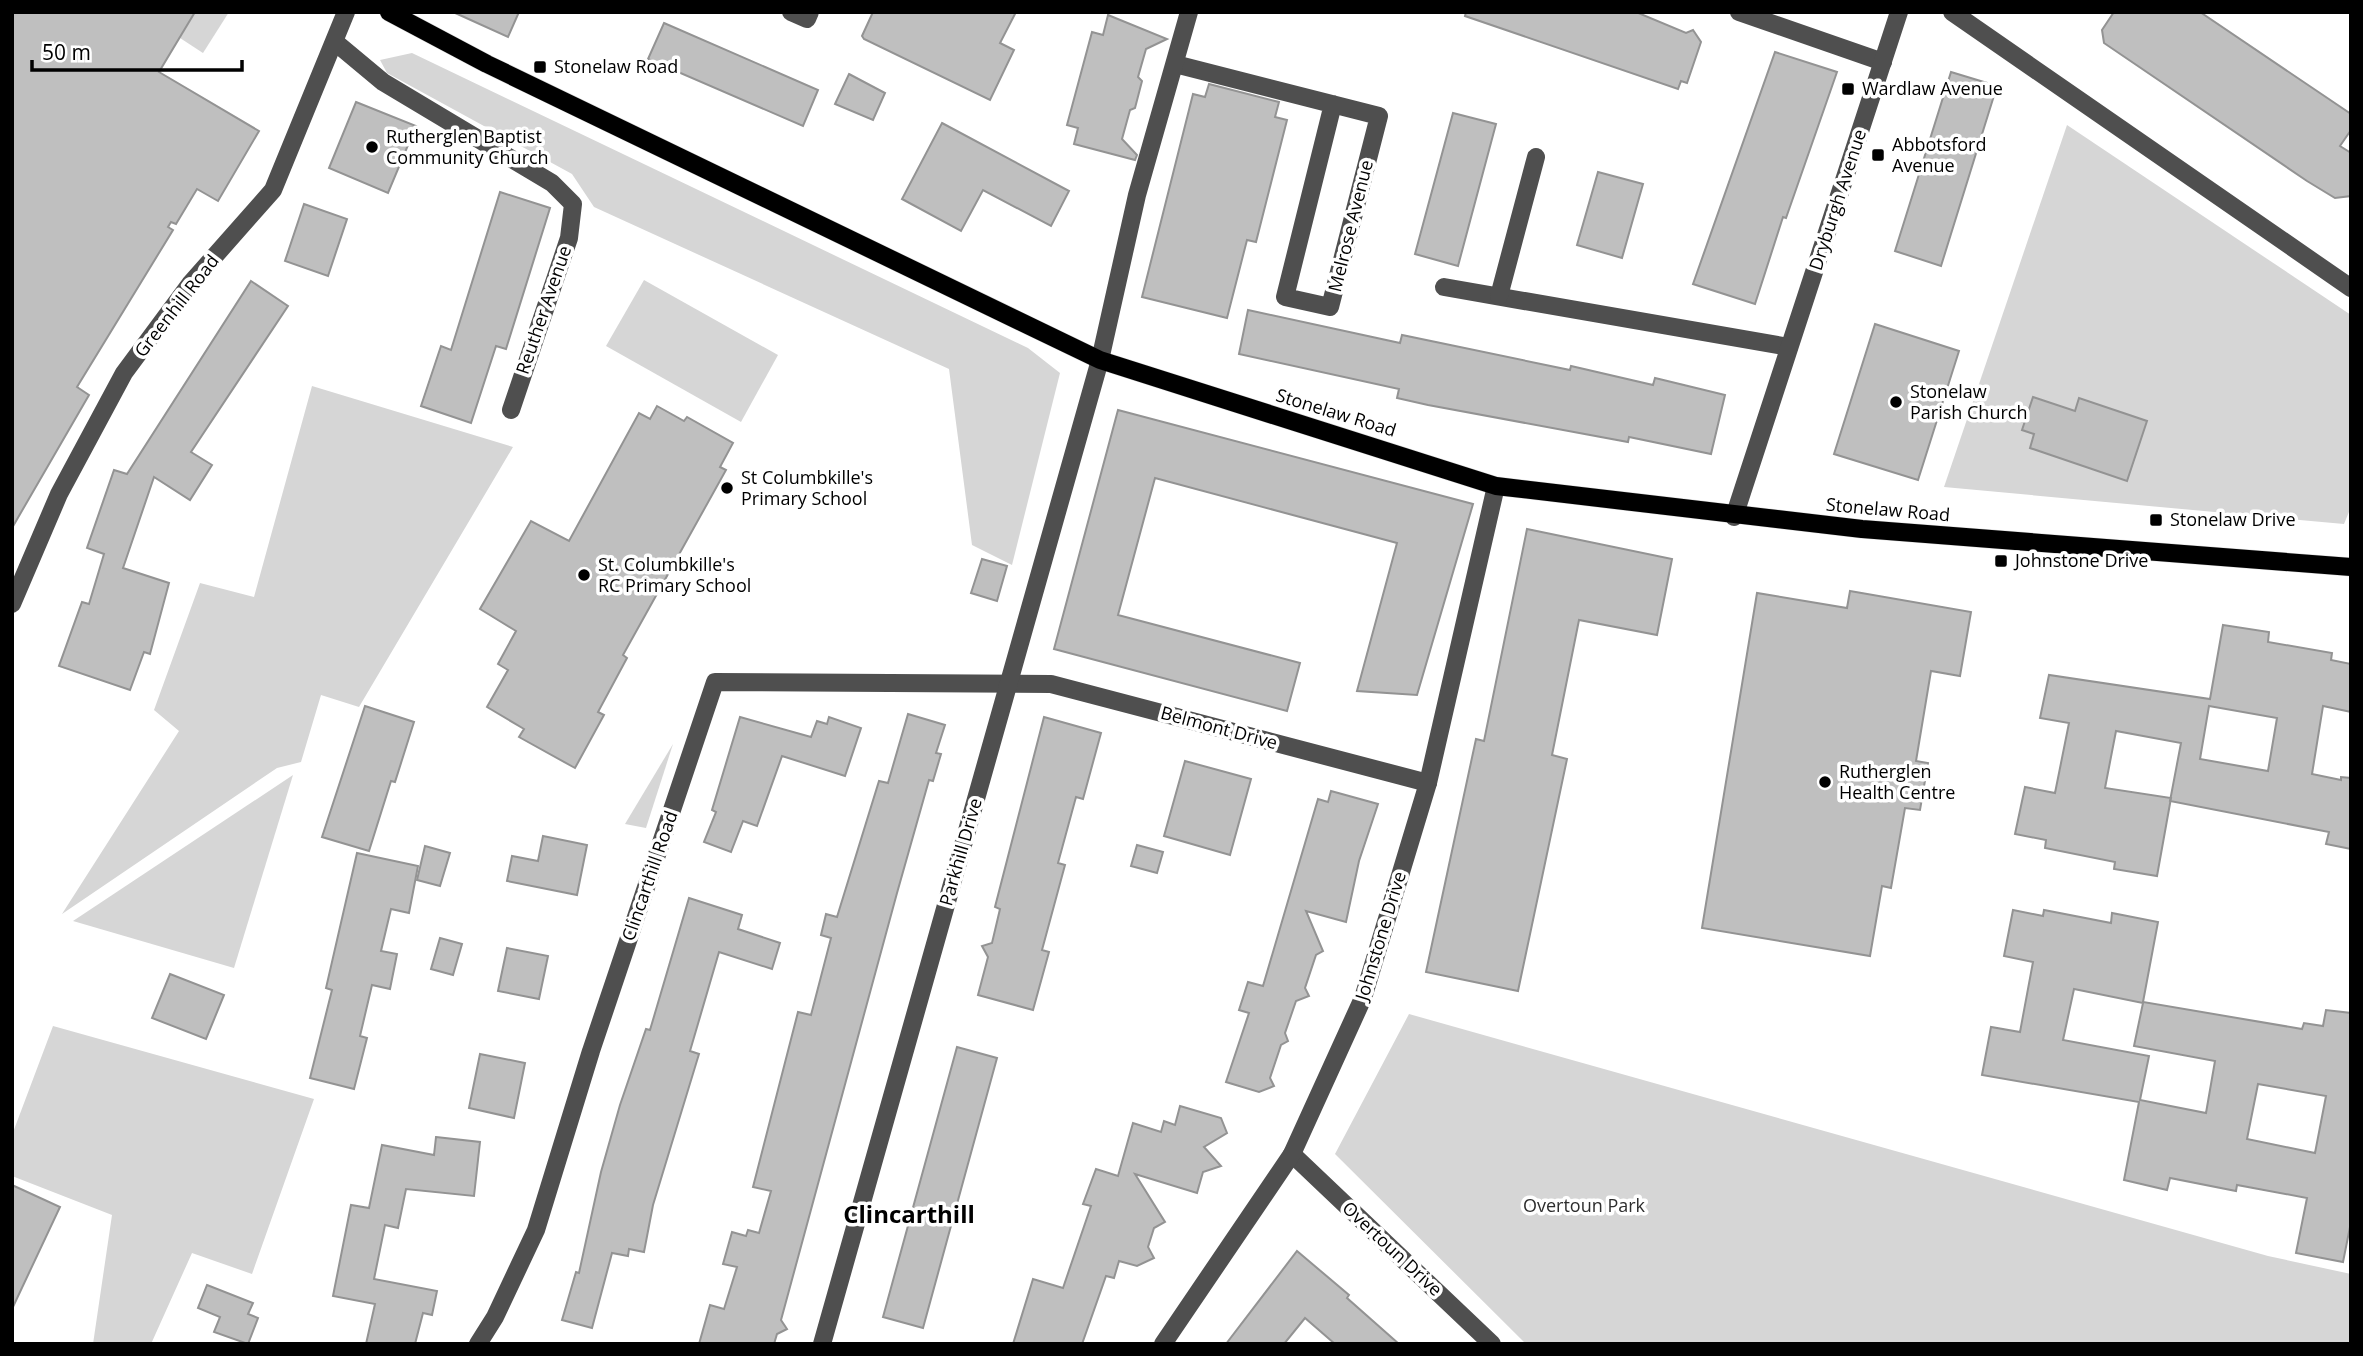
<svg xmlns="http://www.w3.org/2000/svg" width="2363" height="1356" viewBox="0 0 2363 1356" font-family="'Open Sans',sans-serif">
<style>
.green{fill:#d6d6d6}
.building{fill:#bfbfbf;stroke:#939393;stroke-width:2;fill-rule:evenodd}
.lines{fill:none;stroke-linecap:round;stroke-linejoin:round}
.major-casing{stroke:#dbdbdb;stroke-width:19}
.minor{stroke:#4f4f4f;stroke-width:18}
.major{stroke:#000;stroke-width:18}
.poi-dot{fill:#000;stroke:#fff;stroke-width:2.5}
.labels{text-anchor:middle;stroke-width:7;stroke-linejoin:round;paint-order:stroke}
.poi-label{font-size:18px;fill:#000;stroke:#fff;text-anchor:start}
.street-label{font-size:18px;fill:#000;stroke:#fff}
.park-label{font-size:18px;fill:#2d2d2d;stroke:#fff}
.district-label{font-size:24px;font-weight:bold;fill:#000;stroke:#fff}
</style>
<rect width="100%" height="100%" fill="#fff"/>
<!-- green -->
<g class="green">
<polygon points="195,12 229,12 203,53 180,38"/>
<polygon points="412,53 1028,348 1060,373 1012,565 972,545 949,369 594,207 572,174 387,73 380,60"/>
<polygon points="2067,125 2351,315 2351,507 2344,524 1944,487"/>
<polygon points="644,280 778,355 741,422 606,346"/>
<polygon points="312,386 513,447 359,707 321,695 301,762 277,768 62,914 179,731 154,710 200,583 254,597"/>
<polygon points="673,744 646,828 625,824"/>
<polygon points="293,775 234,968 73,921"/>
<polygon points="1409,1014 2268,1256 2351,1274 2351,1344 1526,1344 1335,1154"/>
<polygon points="53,1026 314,1099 252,1274 192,1253 151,1344 93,1344 112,1215 12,1176 12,1135"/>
</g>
<!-- building -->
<g class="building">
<polygon points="12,12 195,12 159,72 259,131 218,201 197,189 176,224 171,222 168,227 173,230 77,387 89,395 12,528"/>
<polygon points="453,12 519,12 508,37"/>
<polygon points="873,12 1016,12 1000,43 1014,50 990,100 864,39 862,36"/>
<polygon points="1466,12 1636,12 1686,33 1693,30 1701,42 1687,83 1681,81 1678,89 1465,16"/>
<polygon points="2114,12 2200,12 2351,114 2351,130 2340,146 2351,153 2351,196 2335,198 2307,181 2104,43 2102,30"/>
<polygon points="1108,15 1167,39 1146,49 1138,77 1142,81 1135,108 1130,110 1122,139 1137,155 1135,160 1074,144 1078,128 1067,125 1092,32 1103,35"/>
<polygon points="664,23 818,90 803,126 648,59"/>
<polygon points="1775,52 1837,72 1786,218 1783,217 1755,304 1693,284"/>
<polygon points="1951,72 1997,86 1941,266 1895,251"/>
<polygon points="849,74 885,93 873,120 835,104"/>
<polygon points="1209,84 1279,102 1275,117 1287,120 1256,242 1247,240 1227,318 1142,297 1193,94 1205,97"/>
<polygon points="356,102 416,126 388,193 329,168"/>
<polygon points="1453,113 1496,124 1458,266 1415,254"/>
<polygon points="942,123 1069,191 1051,226 983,190 961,231 902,199"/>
<polygon points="1598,172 1643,184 1622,258 1577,245"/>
<polygon points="500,192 550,208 506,349 496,346 471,423 421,406 441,346 451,350"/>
<polygon points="304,204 347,219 328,276 285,261"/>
<polygon points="251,281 288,306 191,452 212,465 190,500 154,477 123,568 169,583 150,654 144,652 130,690 59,666 82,602 89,604 104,554 87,548 114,470 127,474"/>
<polygon points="1248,310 1400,343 1402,335 1570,370 1571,366 1653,385 1655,378 1725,395 1711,454 1629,437 1628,442 1428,405 1397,398 1399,389 1239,354"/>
<polygon points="1875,324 1959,351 1918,480 1834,454"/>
<polygon points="2033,397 2075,411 2079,398 2147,421 2127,481 2030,448 2034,434 2022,430"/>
<polygon points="657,406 684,421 687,417 733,443 720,467 726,470 623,655 627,658 598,712 604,715 575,768 519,737 524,729 487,707 508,670 498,664 516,631 480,609 531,521 569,541 639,413 650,419"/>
<polygon points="1118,410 1473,504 1417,695 1357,691 1397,543 1155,478 1118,615 1300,663 1287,711 1054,649"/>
<polygon points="1527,529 1672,559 1657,635 1579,620 1552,755 1567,759 1518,991 1426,972 1476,739 1484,741"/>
<polygon points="982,559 1007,566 997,601 971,593"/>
<polygon points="1850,591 1971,612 1960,676 1931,671 1916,761 1928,763 1920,810 1905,808 1891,888 1882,886 1870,956 1702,928 1757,593 1847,608"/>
<path d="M2223,625L2269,632L2268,642L2332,653L2331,660L2351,664V712L2323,706L2312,774L2341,780V777L2351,778V849L2326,844L2329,832L2170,801L2181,743L2116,731L2105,788L2171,798L2157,876L2114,869L2115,862L2045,848L2046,840L2015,834L2025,787L2055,793L2069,723L2040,718L2049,675L2210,699ZM2209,706L2277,718L2268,771L2200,759Z"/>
<polygon points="365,706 414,722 395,782 391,781 369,851 322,837"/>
<polygon points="908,714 945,725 936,753 941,754 933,781 929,780 897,893 781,1320 787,1329 777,1334 774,1344 699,1344 710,1305 724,1309 737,1267 723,1264 732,1232 746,1236 748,1230 759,1233 771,1191 753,1187 798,1012 811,1015 831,938 821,935 826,914 837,917 879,781 888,783"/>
<polygon points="740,717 811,737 817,721 827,724 829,717 861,728 845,776 782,756 757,826 743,821 731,852 704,842 716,812 712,810"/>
<polygon points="1044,717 1101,733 1083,799 1076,797 1058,863 1065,865 1042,950 1049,952 1033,1010 978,995 988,957 982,946 992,943 1000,909 995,907"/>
<polygon points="1185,761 1251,779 1230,855 1164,836"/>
<polygon points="1331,791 1378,804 1359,861 1346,922 1306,911 1323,951 1316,955 1305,988 1309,996 1296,1001 1285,1033 1288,1041 1281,1045 1270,1078 1274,1086 1259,1092 1226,1082 1249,1013 1239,1010 1248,982 1263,986 1318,799 1328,802"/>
<polygon points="543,836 587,845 577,895 507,881 512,856 538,861"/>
<polygon points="1137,845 1163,852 1157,873 1131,866"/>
<polygon points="425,846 450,853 440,886 417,880"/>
<polygon points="357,853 418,866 409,913 391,909 381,951 397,954 390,989 372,985 360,1036 367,1038 354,1089 310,1078 332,990 326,988"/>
<polygon points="689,898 742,915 738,929 780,943 772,969 719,952 690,1051 699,1054 653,1205 644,1252 629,1249 628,1256 612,1253 592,1328 562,1320 576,1272 579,1273 601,1172 620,1105 646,1029 650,1030"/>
<path d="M2013,910L2043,916L2044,910L2111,923L2112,913L2158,922L2143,1002L2302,1029L2304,1023L2323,1026L2326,1010L2351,1013V1222L2343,1262L2296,1253L2307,1198L2237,1185L2236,1191L2170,1178L2167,1190L2124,1180L2139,1102L1982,1075L1991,1027L2020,1032L2033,962L2004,956ZM2074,989L2143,1003L2134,1046L2215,1061L2206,1113L2140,1100L2149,1056L2063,1040ZM2258,1084L2326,1096L2315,1153L2247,1139Z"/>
<polygon points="440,938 462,944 453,975 431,969"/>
<polygon points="507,948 548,956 539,999 498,991"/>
<polygon points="170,974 224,995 206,1039 152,1018"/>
<polygon points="957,1047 997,1058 923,1328 883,1317"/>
<polygon points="480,1054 525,1063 514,1118 469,1108"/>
<polygon points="1180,1106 1221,1118 1227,1133 1204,1147 1221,1166 1203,1172 1197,1193 1135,1174 1165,1222 1154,1228 1148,1247 1154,1258 1137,1266 1119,1261 1114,1278 1106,1276 1082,1344 1013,1344 1033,1279 1063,1288 1091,1206 1083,1204 1096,1169 1118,1176 1133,1123 1161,1132 1164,1121 1175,1125"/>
<polygon points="436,1137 480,1142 474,1196 406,1189 398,1228 385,1225 374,1279 437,1291 432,1315 423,1313 415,1344 366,1344 375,1304 333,1296 351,1205 369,1208 382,1145 434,1155"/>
<polygon points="12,1185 60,1207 12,1309"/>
<polygon points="1297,1251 1349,1295 1347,1298 1399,1344 1335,1344 1305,1318 1284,1344 1226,1344"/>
<polygon points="207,1285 253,1303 248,1314 258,1318 248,1344 214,1332 220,1317 198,1308"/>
</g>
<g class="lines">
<defs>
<polyline id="major" points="389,12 487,64 1100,360 1496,486 1862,529 2351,567"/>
</defs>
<!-- major casing -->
<use href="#major" class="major-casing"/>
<!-- minor -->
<g class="minor">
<polyline points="791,12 807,19 810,12"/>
<polyline points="1739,12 1883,62"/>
<polyline points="1952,12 2351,288"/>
<polyline points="335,42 383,82 552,183 573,204 569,238 511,410"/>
<polyline points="1175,64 1379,116 1330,307 1285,297 1333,104"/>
<polyline points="1444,287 1789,347"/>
<polyline points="1499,296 1536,157"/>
<polyline points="1734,517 1899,12"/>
<polyline points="12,604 59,494 124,373 190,284 273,190 346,12"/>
<polyline points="1292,1154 1492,1344"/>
<polyline points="478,1344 495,1317 536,1230 591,1051 715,682 1051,684 1428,783"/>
<polyline points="822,1344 1100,360 1137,195 1189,12"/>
<polyline points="1163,1344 1292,1154 1363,998 1428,783 1496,486"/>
</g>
<!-- major -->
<use href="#major" class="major"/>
</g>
<!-- markers -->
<g class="poi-dot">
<rect x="533" y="60" width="14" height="14" rx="3.5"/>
<rect x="1841" y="82" width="14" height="14" rx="3.5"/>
<circle cx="372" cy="147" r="7"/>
<rect x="1871" y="148" width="14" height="14" rx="3.5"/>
<circle cx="1896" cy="402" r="7"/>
<circle cx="727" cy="488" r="7"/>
<rect x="2149" y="513" width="14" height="14" rx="3.5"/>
<rect x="1994" y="554" width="14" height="14" rx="3.5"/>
<circle cx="584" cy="575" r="7"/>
<circle cx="1825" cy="782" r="7"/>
</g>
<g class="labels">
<!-- poi labels -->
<g class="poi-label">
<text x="554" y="73">Stonelaw Road</text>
<text x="1862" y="95">Wardlaw Avenue</text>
<text x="386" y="143">Rutherglen Baptist<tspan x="386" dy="21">Community Church</tspan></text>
<text x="1892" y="151">Abbotsford<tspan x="1892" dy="21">Avenue</tspan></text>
<text x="1910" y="398">Stonelaw<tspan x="1910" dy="21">Parish Church</tspan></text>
<text x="741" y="484">St Columbkille's<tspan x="741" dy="21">Primary School</tspan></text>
<text x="2170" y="526">Stonelaw Drive</text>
<text x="2015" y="567">Johnstone Drive</text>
<text x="598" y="571">St. Columbkille's<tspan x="598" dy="21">RC Primary School</tspan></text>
<text x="1839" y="778">Rutherglen<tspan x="1839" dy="21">Health Centre</tspan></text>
</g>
<!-- street labels -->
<g class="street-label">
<text transform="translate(1838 200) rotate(-72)" y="6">Dryburgh Avenue</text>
<text transform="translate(1351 226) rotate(-76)" y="6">Melrose Avenue</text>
<text transform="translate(177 306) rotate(-52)" y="6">Greenhill Road</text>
<text transform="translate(544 310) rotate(-71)" y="6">Reuther Avenue</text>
<text transform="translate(1336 413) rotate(17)" y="6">Stonelaw Road</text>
<text transform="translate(1888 510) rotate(5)" y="6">Stonelaw Road</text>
<text transform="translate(1219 728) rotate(15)" y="6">Belmont Drive</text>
<text transform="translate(961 852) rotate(-74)" y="6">Parkhill Drive</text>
<text transform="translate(650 876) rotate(-71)" y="6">Clincarthill Road</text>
<text transform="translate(1381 936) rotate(-73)" y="6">Johnstone Drive</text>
<text transform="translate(1392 1249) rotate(43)" y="6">Overtoun Drive</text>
</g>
<!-- park labels -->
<g class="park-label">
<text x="1584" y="1212">Overtoun Park</text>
</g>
<!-- district labels -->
<g class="district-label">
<text x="909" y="1223">Clincarthill</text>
</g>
</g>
<!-- border -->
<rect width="2363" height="1356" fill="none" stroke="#000000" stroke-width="28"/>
<!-- scale -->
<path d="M32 60v10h210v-10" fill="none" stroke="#000000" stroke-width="3.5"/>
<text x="42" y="60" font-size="21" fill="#000000" stroke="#ffffff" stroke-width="5" paint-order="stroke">50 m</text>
</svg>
